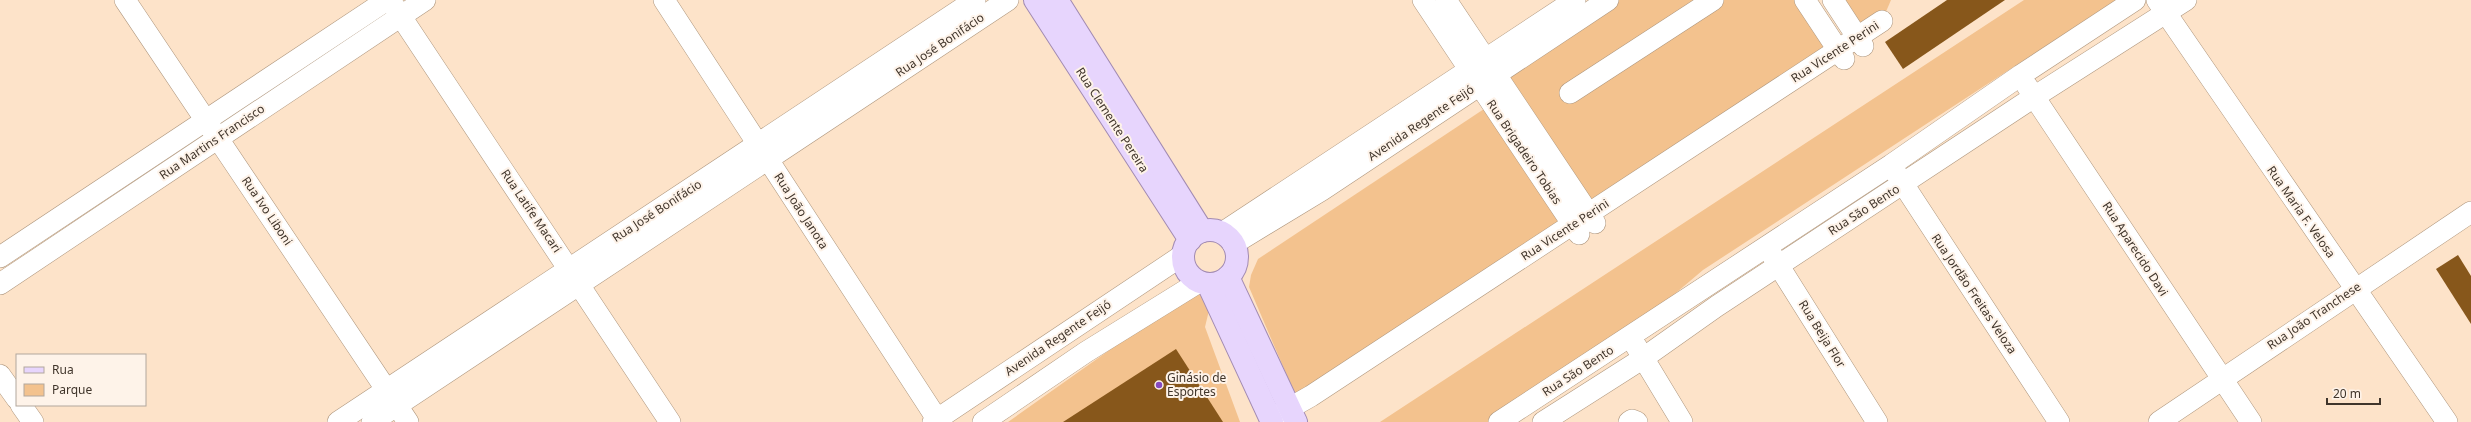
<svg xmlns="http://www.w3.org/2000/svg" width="2471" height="422" viewBox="0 0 2471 422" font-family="'Noto Sans',sans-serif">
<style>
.green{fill:#f3c28e}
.building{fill:#87571b}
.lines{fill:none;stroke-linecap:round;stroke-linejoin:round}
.minor-casing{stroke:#af977e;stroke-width:22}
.major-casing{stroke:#a28bb2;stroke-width:24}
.minor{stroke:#fff;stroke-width:21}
.major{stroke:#e7d5fd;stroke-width:22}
.poi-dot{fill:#864abf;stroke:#fef3e9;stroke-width:1.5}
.labels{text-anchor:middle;stroke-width:4;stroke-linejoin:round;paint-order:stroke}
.street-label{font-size:12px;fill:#40352b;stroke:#fef3e9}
.poi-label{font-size:12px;fill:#40352b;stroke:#fef3e9;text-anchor:start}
</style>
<rect width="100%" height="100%" fill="#fde3c9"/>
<!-- green -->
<g class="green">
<polygon points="1608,0 1805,0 1838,50 1589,214 1496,74"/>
<polygon points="1833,0 1891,0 1882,21 1858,37"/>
<polygon points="2024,0 2116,0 1703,270 1572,381 1509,422 1380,422"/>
<polygon points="1487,107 1562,223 1297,399 1249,287 1251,275 1258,259"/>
<polygon points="1193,291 1211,302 1205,327 1240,422 1008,422"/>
</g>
<!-- building -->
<g class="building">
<polygon points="1947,0 2005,0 1903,69 1885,42"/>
<polygon points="2458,255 2471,276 2471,324 2436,269"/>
<polygon points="1176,349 1223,422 1063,422"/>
</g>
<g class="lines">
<defs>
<g id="minor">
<polyline points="125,0 408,422"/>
<polyline points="390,0 670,422"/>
<polyline points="664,0 939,422"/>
<polyline points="1423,0 1579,234"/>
<polyline points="1446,0 1595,223"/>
<polyline points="1805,0 1844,59"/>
<polyline points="1833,0 1863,46"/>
<polyline points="2157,0 2447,422"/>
<polyline points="2027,86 2251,422"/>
<polyline points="1570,93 1713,0"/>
<polyline points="1896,173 2059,422"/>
<polyline points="1222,233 1575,0"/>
<polyline points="1233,244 1322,190 1608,0"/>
<polyline points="1772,255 1877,422"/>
<polyline points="0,257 387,0"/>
<polyline points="0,284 425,0"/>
<polyline points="1636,346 1682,422"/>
<polyline points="0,375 17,399"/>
<polyline points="21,405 33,422"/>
<polyline points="1274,417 1311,396 1882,21"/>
<polyline points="338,422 975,0"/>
<polyline points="372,422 1008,0"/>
<polyline points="933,422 1183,255"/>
<polyline points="983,422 1086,352 1199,282"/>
<polyline points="1499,422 1891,165 2021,75 2135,0"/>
<polyline points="1543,422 1642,359 1717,306 2034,97 2186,0"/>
<polyline points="1629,422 1632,420 1637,422"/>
<polyline points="2159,422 2471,212"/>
</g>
<g id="major">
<polyline points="1035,0 1190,240"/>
<polyline points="1057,0 1202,231"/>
<circle cx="1210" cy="257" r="27"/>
<polyline points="1228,277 1296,422"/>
<polyline points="1208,284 1272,422"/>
</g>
</defs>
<!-- minor casing -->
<use href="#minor" class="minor-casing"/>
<!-- major casing -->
<use href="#major" class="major-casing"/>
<!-- minor -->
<use href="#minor" class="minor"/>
<!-- major -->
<use href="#major" class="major"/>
</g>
<!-- markers -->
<circle class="poi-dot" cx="1159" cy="385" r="4"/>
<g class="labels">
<!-- street labels -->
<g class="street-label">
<text transform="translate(940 45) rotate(-34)" y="4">Rua José Bonifácio</text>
<text transform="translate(1835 52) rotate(-33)" y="4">Rua Vicente Perini</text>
<text transform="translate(1112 120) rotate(57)" y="4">Rua Clemente Pereira</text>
<text transform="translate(1421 123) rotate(-34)" y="4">Avenida Regente Feijó</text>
<text transform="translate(212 142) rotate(-34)" y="4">Rua Martins Francisco</text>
<text transform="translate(1524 152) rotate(56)" y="4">Rua Brigadeiro Tobias</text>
<text transform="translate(1864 210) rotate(-33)" y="4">Rua São Bento</text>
<text transform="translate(267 211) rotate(56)" y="4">Rua Ivo Liboni</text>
<text transform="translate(531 211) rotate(56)" y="4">Rua Latife Macari</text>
<text transform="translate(657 211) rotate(-33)" y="4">Rua José Bonifácio</text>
<text transform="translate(801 211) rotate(57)" y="4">Rua João Janota</text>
<text transform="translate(2301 212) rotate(55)" y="4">Rua Maria F. Velosa</text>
<text transform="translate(1565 230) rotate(-33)" y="4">Rua Vicente Perini</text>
<text transform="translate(2135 249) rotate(57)" y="4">Rua Aparecido Davi</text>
<text transform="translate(1974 294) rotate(56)" y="4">Rua Jordão Freitas Veloza</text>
<text transform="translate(2314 316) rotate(-34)" y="4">Rua João Tranchese</text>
<text transform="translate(1822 334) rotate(58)" y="4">Rua Beija Flor</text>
<text transform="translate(1058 338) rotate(-34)" y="4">Avenida Regente Feijó</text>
<text transform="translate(1578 371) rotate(-33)" y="4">Rua São Bento</text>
</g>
<!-- poi labels -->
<g class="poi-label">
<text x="1167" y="382">Ginásio de<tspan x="1167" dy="14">Esportes</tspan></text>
</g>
</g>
<!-- legend -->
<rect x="16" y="354" width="130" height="52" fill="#fef3e9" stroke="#b2a79d"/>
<rect x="24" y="367" width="20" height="6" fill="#e7d5fd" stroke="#b2a79d"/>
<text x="52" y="374" font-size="12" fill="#40352b">Rua</text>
<rect x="24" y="384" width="20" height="12" fill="#f3c28e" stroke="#b2a79d"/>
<text x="52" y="394" font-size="12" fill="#40352b">Parque</text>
<!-- scale -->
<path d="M2327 398v6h53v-6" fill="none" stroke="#40352b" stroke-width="2"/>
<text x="2333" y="398" font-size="12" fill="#40352b" stroke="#fef3e9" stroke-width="3" paint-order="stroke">20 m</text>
</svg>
